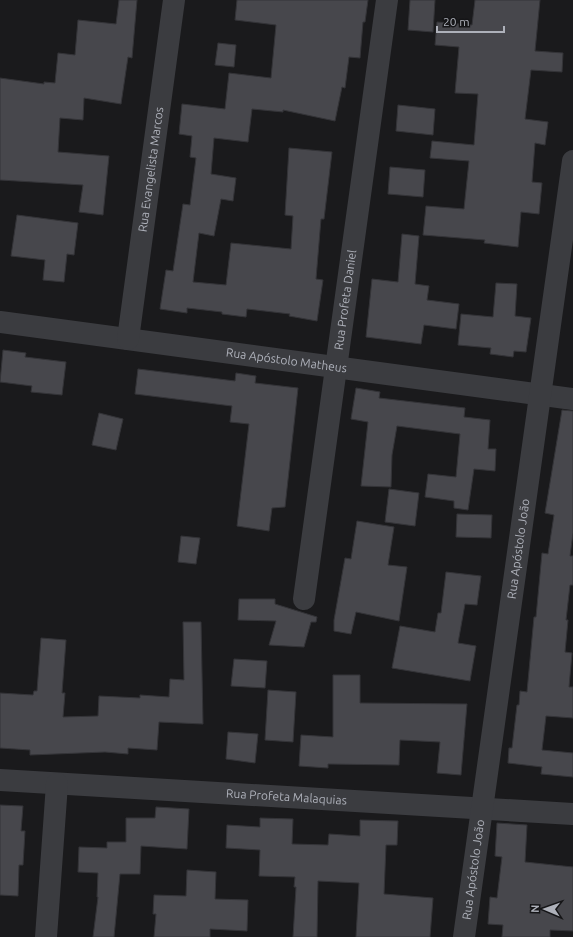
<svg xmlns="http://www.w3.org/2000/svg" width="573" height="937" viewBox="0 0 573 937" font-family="Ubuntu,sans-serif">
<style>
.building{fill:#47474c;stroke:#343438}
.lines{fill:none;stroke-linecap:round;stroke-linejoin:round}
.minor{stroke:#3b3c40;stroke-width:22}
.labels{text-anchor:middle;stroke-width:3;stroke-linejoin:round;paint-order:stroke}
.street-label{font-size:12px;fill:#aeb1ba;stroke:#151517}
</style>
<rect width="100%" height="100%" fill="#1a1a1c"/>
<!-- building -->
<g class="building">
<polygon points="119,0 137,0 132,58 128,57 121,104 84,98 83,120 60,118 58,152 109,156 103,215 79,212 83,185 0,180 0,78 44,84 44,82 55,83 58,53 75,55 78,20 116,24"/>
<polygon points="237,0 368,0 365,22 363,22 360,58 349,57 345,88 342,87 335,121 283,110 283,112 252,109 248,142 214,138 211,174 236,178 233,201 221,199 214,236 199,233 193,282 226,285 231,243 291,249 293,216 285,215 289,148 332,152 324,219 321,219 316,279 323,280 317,321 289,316 290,314 247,309 246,317 222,314 222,312 187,308 187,313 160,309 166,270 173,271 183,204 190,205 196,158 190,157 192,136 179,134 182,104 225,109 229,73 271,78 276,25 235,20"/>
<polygon points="410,0 435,0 433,32 408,30"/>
<polygon points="475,0 540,0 535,51 563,53 562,72 531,70 525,119 548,122 545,145 535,143 532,182 542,183 539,214 521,212 518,247 484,243 485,240 423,235 426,206 464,209 469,161 430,158 432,141 474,145 478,94 455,93 459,47 435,45 437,22 472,25"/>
<polygon points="218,43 236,45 234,67 215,65"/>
<polygon points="398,105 435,109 433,135 396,131"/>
<polygon points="390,167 425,170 423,197 388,194"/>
<polygon points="17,215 78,223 74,255 67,254 64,282 43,280 45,260 11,256"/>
<polygon points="402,234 419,236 415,284 429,286 427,300 459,304 456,329 424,325 421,344 366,337 372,279 398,282"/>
<polygon points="496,283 517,284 515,316 531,318 526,352 514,351 513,357 490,354 491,348 458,345 461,314 493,317"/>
<polygon points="3,350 26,353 25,357 66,362 62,395 31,392 32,386 0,382"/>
<polygon points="138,369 235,381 236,373 256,376 255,383 298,388 285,507 272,508 269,531 237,526 249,424 230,422 232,406 135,394"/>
<polygon points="356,388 380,392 379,398 465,408 464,417 490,420 488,449 496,449 495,471 474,469 468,510 454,508 454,501 425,497 428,474 456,477 460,434 397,426 392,455 391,487 361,486 368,422 351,419"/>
<polygon points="562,410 573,411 573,533 570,556 573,556 573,585 570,585 566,620 568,620 565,652 572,653 569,687 573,687 573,718 546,716 542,750 573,753 573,777 541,774 542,767 508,763 509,748 512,748 517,705 519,705 520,691 527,692 534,617 536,617 542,553 548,554 554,515 545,513"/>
<polygon points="99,413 123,419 116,450 92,445"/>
<polygon points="389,489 419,493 415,526 385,522"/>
<polygon points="457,514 492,515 491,538 456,537"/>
<polygon points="357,521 394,527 388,565 407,567 399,621 356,612 351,634 334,631 334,620 345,558 351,559"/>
<polygon points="181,536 200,538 196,564 178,562"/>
<polygon points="446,572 481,576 477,605 465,604 458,643 476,646 470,681 392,668 400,626 435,632 438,613 441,613"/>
<polygon points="239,599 275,599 275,604 317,617 316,622 311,622 304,647 269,645 276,621 238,620"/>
<polygon points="183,622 201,622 203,724 159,722 157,750 128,748 128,754 105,752 30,755 30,750 0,748 0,693 33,695 34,691 37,691 41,638 66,640 62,693 65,693 63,717 98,716 99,696 140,698 140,695 169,697 170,679 184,680"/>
<polygon points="234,659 267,661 265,688 231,686"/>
<polygon points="333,675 360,675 360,703 467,704 461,775 437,773 440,742 400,740 399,765 328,764 328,768 299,766 301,735 333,737"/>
<polygon points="268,690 296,692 293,742 265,740"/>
<polygon points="228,732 258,734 255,763 226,759"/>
<polygon points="0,805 23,806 21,831 25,831 23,865 19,865 18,896 0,895"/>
<polygon points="156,807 189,809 187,849 141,846 140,874 120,874 114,937 93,937 98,897 97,897 98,873 78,872 79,847 107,848 107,842 126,842 126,818 155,818"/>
<polygon points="260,818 293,819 292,844 328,845 329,834 360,836 360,820 398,821 397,845 386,845 384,894 433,898 430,937 356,937 359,883 318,881 317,937 293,937 296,887 294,887 295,877 259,876 260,850 226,848 227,825 260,827"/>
<polygon points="497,823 527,825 525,862 573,867 573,931 550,930 550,937 502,937 503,925 488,924 490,897 497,898 502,857 495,856"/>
<polygon points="187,870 216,872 215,899 248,900 247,931 210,929 210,937 154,937 156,914 153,914 154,895 186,896"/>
</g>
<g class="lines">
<!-- minor -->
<g class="minor">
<path id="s1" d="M0,322L573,399"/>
<path id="s2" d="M128,339L174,0"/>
<path id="s3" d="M304,599L387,0"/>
<path id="s4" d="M0,780L573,814"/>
<polyline points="46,937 57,784"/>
<path id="s5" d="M464,937L573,161"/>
</g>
</g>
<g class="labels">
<!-- street labels -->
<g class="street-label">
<text dy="4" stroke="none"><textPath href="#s2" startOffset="171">Rua Evangelista Marcos</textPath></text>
<text dy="4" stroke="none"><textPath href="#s3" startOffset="302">Rua Profeta Daniel</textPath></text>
<text dy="4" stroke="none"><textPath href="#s1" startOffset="289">Rua Apóstolo Matheus</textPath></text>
<text dy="4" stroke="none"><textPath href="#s5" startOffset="392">Rua Apóstolo João</textPath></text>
<text dy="4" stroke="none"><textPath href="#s4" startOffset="287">Rua Profeta Malaquias</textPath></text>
<text dy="4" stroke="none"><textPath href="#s5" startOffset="68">Rua Apóstolo João</textPath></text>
</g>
</g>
<!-- north arrow -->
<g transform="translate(545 909) rotate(272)" stroke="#151517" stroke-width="3" paint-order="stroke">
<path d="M0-3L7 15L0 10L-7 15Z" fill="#aeb1ba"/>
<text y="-6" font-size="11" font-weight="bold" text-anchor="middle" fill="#aeb1ba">N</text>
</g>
<!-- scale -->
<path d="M437 26v6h67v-6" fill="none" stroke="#aeb1ba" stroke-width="2"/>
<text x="443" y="26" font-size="12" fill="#aeb1ba" stroke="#151517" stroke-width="3" paint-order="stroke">20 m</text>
</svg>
